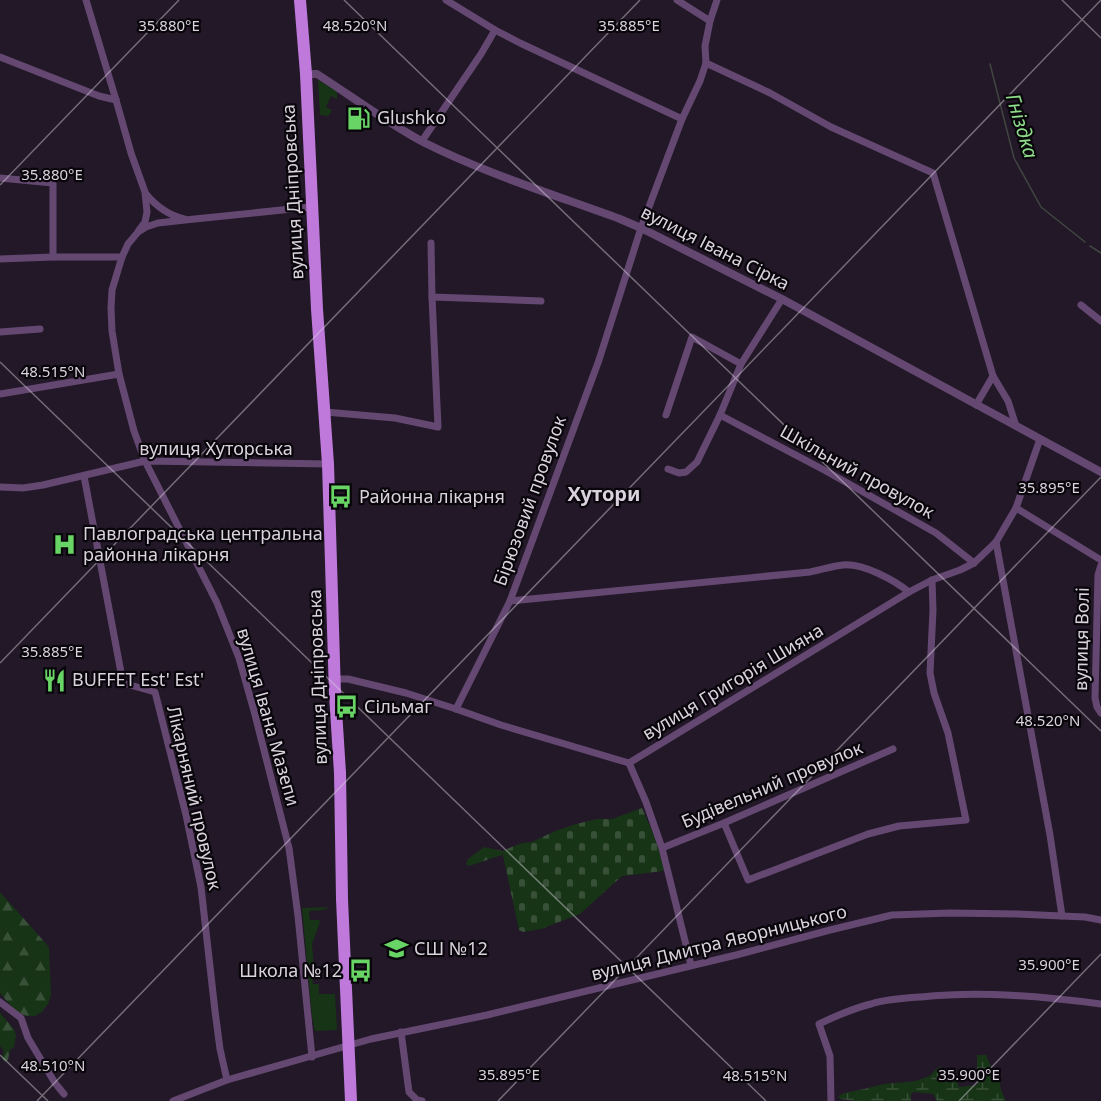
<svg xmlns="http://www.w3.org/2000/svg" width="1101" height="1101" viewBox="0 0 1101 1101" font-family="'Noto Sans',sans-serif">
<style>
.grass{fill:#173416}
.forest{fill:url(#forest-firs)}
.wetland{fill:url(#wetland-marsh)}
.cemetery{fill:url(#cemetery-stones)}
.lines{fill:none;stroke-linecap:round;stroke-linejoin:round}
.stream{stroke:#414642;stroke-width:1.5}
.minor{stroke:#654872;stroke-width:7}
.tertiary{stroke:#654872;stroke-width:8}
.trunk{stroke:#be79da;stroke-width:12}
.ticks{fill:none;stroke:#dad2dd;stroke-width:1.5;stroke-opacity:0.45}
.labels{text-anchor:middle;stroke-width:4.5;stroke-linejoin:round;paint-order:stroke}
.poi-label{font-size:18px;fill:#dad2dd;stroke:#09060b;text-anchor:start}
.street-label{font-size:18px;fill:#dad2dd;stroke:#09060b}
.water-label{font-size:20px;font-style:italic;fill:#8edc8a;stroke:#09060b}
.neighbourhood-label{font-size:20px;font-weight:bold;fill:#dad2dd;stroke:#09060b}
.ticks-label{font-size:15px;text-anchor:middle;fill:#dad2dd;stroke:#09060b;stroke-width:4.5;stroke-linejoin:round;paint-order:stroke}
</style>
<defs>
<pattern id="forest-firs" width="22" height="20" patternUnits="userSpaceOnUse" patternTransform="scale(1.5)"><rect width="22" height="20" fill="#173416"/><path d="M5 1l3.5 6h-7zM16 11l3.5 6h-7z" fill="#385037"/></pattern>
<pattern id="wetland-marsh" width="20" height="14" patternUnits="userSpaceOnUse" patternTransform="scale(1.5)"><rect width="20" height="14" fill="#173416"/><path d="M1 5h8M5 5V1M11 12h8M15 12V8" fill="none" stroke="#385037"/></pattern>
<pattern id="cemetery-stones" width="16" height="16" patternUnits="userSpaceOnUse" patternTransform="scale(1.5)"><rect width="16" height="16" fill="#173416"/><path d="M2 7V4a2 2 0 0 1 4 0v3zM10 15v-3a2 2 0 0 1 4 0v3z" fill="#385037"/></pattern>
</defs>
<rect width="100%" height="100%" fill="#221827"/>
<!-- grass -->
<g class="grass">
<polygon points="318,80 337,91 337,99 331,96 326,107 332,110 328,116 320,115"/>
<polygon points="330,907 323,910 309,911 310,920 319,920 320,922 312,944 314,970 312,970 313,984 319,984 319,994 335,994 337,1030 315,1031 312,1017 302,908"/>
</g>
<!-- forest -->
<g class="forest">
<polygon points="484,847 502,851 502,855 469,866 466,864 468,859"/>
<polygon points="0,892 49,947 51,995 48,1004 42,1012 35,1016 26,1016 15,1011 0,993"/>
<polygon points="0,1013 14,1029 16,1036 14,1047 10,1050 8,1060 5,1062 2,1058 4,1051 0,1046"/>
</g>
<!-- wetland -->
<polygon class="wetland" points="977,1055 986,1055 993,1071 999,1078 1001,1090 1006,1101 937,1101 933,1094 913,1092 911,1094 911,1101 857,1101 840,1099 838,1096 844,1093 864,1089 884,1084 916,1081 930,1076 936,1069 942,1066 939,1070 943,1073 952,1073 955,1069 957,1081 959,1087 977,1085"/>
<!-- cemetery -->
<polygon class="cemetery" points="642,808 659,847 664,869 663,871 622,876 580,914 541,929 523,932 519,930 502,851 522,843 532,842 553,832 576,824 597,819 612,819"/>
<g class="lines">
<!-- stream -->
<g class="stream">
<polyline points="990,64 1014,158 1041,207 1085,242"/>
<polyline points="1090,246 1101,253"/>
</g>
<!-- minor -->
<g class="minor">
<polyline points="86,0 116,100 131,153 145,192 147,212 145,222 139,230"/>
<polyline points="446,0 495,30 520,43 682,119"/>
<polyline points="677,0 710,21 705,46 706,63 770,93 831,127 933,173 993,376 1008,401 1016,426"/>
<polyline points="710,21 717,0"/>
<polyline points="0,57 99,96 116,100"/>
<path d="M706,63L700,81L682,119L641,228L599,360L510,601L810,572C821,570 832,566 843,565C863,563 894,580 909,592"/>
<polyline points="422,141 481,54 495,30"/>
<polyline points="0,178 53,183 53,257"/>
<path d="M146,194C156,206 168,215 184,219"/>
<polyline points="311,207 185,220 158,223 146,227 138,232 128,244 122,257 112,290 111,308 112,331 119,374 134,431 145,461 217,603 239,658 254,711 289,848 298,916 312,1057"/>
<polyline points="431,243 432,297 541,301"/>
<polyline points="0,259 53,257 122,257"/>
<polyline points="1081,305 1101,321"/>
<polyline points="0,332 40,329"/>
<polyline points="0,394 119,374"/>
<polyline points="976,405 993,376"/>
<polyline points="325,412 395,418 438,427 432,297"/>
<polyline points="666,415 692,337 741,364"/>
<polyline points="720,415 826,471 936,533 974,563"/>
<polyline points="668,469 679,473 686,472 697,462 720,415 741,364 782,299"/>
<polyline points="84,476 123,683 155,692 186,815 201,887 215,1011 220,1049 227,1080"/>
<polyline points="0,487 23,488 43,485 145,461 328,464"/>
<polyline points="1016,508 1040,439"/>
<polyline points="996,542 1050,835 1062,916"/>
<polyline points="1101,565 1098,575 1095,698 1097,707 1101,713"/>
<polyline points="334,679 348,679 406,693 456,709 501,725 629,763 909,592 932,580 960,570 974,563 996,542 1016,508 1101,560"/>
<polyline points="456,709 510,601"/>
<polyline points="629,763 646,802 662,848 691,965"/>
<polyline points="724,823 748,880 868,834 899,826 966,820 948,733 934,693 930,673 933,610 932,580"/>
<polyline points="662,848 724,823 893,749"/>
<polyline points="0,1002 21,1018 28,1038 55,1083 64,1094"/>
<polyline points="401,1032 409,1092 417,1100 422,1101"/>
<polyline points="173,1101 227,1080 371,1039 487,1015 736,955 830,930 892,915 950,913 1017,914 1085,917 1101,920"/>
<path d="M831,1101L830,1056L819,1024C836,1016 853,1008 871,1004C887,999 905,998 921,997C981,991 1041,996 1101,1004"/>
</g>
<!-- tertiary -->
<path class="tertiary" d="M306,74H317C353,97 387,123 425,143C487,174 555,195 620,219L641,228L782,299L1101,472"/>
<!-- trunk -->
<polyline class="trunk" points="300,0 306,74 317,309 328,464 335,694 340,773 342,899 351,1101"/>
</g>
<!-- ticks -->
<path class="ticks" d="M344,0L1101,731M1062,0L1101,38M0,185L179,0M0,362L766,1101M0,663L640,0M0,1055L48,1101M37,1101L1101,0M498,1101L1101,477M959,1101L1101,954"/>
<!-- icons -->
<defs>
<symbol id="fuel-bare" viewBox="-9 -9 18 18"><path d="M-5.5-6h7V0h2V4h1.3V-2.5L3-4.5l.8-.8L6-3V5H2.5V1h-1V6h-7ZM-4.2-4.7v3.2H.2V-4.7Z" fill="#68d465" stroke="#09060b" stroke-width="2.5" paint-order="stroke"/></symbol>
<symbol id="bus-bare" viewBox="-9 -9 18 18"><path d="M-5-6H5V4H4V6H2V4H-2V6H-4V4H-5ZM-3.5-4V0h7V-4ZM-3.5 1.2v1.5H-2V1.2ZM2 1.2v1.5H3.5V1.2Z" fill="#68d465" stroke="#09060b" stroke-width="2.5" paint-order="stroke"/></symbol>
<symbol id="hospital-bare" viewBox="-9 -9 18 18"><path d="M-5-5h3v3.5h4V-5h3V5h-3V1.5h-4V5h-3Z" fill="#68d465" stroke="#09060b" stroke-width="2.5" paint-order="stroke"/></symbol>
<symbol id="restaurant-bare" viewBox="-9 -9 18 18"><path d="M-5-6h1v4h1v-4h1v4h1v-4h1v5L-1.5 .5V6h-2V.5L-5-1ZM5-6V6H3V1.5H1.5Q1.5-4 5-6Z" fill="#68d465" stroke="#09060b" stroke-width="2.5" paint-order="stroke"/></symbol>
<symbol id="school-bare" viewBox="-9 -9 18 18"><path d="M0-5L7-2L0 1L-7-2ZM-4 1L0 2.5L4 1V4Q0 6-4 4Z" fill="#68d465" stroke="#09060b" stroke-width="2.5" paint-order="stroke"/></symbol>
</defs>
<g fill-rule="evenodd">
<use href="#fuel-bare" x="342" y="102" width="33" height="33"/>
<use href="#bus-bare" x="324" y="480" width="33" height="33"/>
<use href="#hospital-bare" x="48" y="528" width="33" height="33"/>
<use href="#restaurant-bare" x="38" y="664" width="33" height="33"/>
<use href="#bus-bare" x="330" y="690" width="33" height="33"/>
<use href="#school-bare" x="380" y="932" width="33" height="33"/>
<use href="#bus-bare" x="344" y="954" width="33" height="33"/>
</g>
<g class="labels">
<!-- poi labels -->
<g class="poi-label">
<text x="377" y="124">Glushko</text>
<text x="359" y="503">Районна лікарня</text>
<text x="83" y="540">Павлоградська центральна<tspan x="83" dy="21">районна лікарня</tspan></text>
<text x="72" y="686">BUFFET Est' Est'</text>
<text x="364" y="713">Сільмаг</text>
<text x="414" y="955">СШ №12</text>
<text x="342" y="977" text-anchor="end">Школа №12</text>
</g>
<!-- street labels -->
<g class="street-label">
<text transform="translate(293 192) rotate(-93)" y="6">вулиця Дніпровська</text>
<text transform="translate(715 248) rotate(27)" y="6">вулиця Івана Сірка</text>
<text x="216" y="455">вулиця Хуторська</text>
<text transform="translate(857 472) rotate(29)" y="6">Шкільний провулок</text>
<text transform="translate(530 501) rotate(-70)" y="6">Бірюзовий провулок</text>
<text transform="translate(1082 639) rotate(-89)" y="6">вулиця Волі</text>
<text transform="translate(318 677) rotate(-92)" y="6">вулиця Дніпровська</text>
<text transform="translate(733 682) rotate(-31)" y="6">вулиця Григорія Шияна</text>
<text transform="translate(268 717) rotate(74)" y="6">вулиця Івана Мазепи</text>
<text transform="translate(772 785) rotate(-23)" y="6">Будівельний провулок</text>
<text transform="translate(194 798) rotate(77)" y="6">Лікарняний провулок</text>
<text transform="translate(719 943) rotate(-14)" y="6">вулиця Дмитра Яворницького</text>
</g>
<!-- water labels -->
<g class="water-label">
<text transform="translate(1022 126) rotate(73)" y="7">Гніздка</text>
</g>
<!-- neighbourhood labels -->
<g class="neighbourhood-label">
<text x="604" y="501">Хутори</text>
</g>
</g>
<g class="ticks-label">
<text x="355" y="31">48.520°N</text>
<text x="169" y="31">35.880°E</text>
<text x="629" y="31">35.885°E</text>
<text x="52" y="180">35.880°E</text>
<text x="53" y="377">48.515°N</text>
<text x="1049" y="493">35.895°E</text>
<text x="52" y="657">35.885°E</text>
<text x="1048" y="726">48.520°N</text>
<text x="1049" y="970">35.900°E</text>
<text x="53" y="1071">48.510°N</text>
<text x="509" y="1080">35.895°E</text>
<text x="969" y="1080">35.900°E</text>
<text x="755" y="1081">48.515°N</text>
</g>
</svg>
